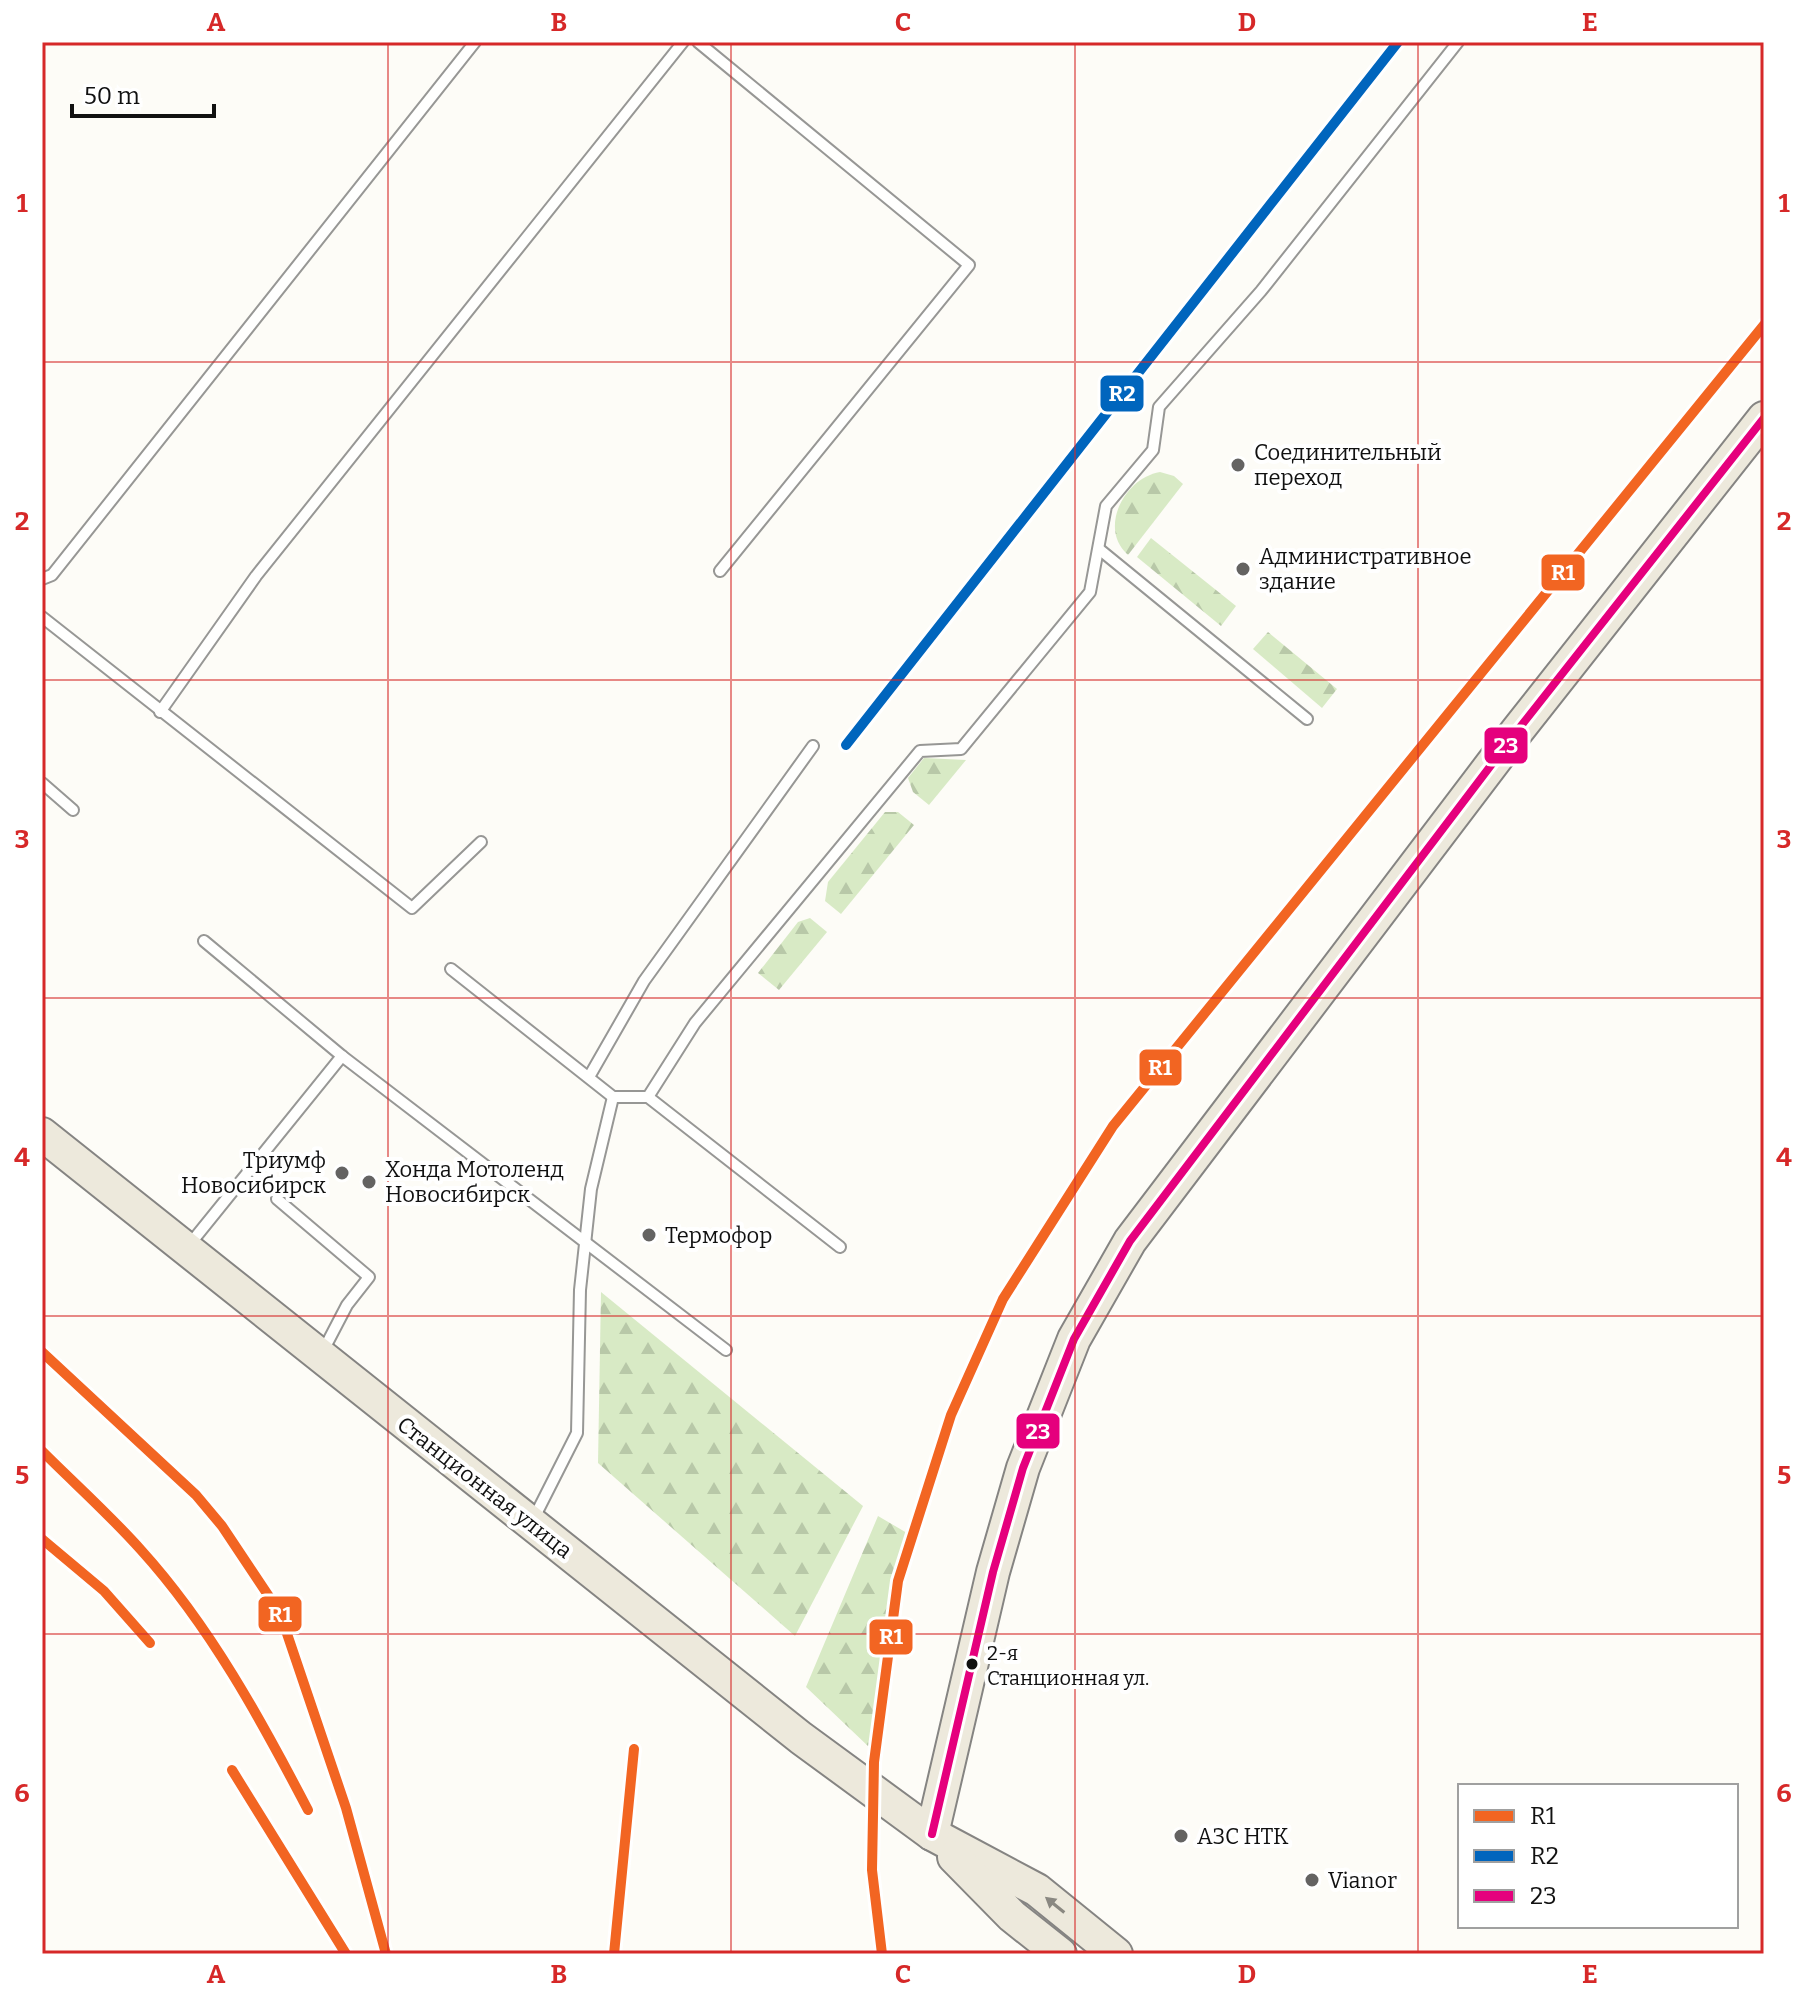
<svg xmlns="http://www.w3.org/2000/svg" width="1806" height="1996" viewBox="0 0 1806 1996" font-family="Bitter,serif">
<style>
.forest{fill:url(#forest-firs)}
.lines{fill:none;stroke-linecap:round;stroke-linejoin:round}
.lane-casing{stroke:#979795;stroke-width:14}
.primary-casing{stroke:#858482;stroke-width:36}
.lane{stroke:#fffffe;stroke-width:10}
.primary{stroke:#ede9dc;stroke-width:32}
.bus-1-casing{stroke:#fff;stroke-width:14}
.bus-1{stroke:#e5007d;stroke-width:8}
.rail-1-casing{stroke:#fff;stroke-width:16}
.rail-2-casing{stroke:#fff;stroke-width:16}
.rail-1{stroke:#f26522;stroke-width:10}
.rail-2{stroke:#0065bd;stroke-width:10}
.oneway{fill:#8a8881}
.grid{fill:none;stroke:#d62828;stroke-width:2;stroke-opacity:0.55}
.poi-dot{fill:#646362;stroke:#fff;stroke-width:3}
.bus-dot{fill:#111;stroke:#fff;stroke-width:3}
.labels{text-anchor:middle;stroke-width:8;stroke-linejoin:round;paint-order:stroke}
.bus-label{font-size:20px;fill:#111;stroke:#fff;text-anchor:start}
.poi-label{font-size:22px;fill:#111;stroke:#fff;text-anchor:start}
.street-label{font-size:22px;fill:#111;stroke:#fff}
.line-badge{stroke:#fff;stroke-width:3}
.badge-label{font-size:22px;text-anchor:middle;font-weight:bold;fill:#fff}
.neatline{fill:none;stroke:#d62828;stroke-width:3}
.grid-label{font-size:26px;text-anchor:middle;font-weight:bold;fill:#d62828}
</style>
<defs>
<pattern id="forest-firs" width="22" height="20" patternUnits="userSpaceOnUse" patternTransform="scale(2)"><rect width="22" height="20" fill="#d8eac5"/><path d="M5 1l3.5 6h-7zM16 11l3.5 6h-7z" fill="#b8c8a8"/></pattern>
</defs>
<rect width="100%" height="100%" fill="#fdfcf7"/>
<!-- forest -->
<g class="forest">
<path d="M1160,472L1174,476L1183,484L1128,555C1098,529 1124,478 1160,472Z"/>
<polygon points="1151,538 1236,606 1221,626 1137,557"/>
<polygon points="1268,632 1337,689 1322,708 1253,649"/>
<polygon points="924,758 966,760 929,805 913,792 908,778"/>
<polygon points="885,812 898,812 914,825 841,914 825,901 828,882"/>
<polygon points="810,918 827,932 779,990 758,973 798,922"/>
<polygon points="601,1292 863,1506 795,1636 598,1463"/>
<polygon points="878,1516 907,1533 895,1575 869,1747 806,1687"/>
</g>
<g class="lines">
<defs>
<g id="lane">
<polyline points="698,42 969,265 720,571"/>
<polyline points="1099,549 1307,719"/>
<polyline points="42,579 52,575 475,42"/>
<polyline points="42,617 412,908 481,842"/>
<polyline points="160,712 256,576 683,42"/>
<polyline points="42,783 73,810"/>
<polyline points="204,941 342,1056 726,1350"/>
<polyline points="451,969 613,1097"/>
<polyline points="589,1077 644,981 813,746"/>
<polyline points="648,1097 695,1023 920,751 961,749 1090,592 1106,506 1153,450 1159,407 1261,291 1458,42"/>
<polyline points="277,1199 369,1277 347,1305 323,1351"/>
<polyline points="190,1244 342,1056"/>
<polyline points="534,1518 577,1433 580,1290 591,1189 613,1097 648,1097 840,1247"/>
</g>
<g id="primary">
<polyline points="42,1134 801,1738 932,1834 1037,1890 1116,1954"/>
<polyline points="932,1834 993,1572 1023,1468 1074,1339 1130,1241 1517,731 1764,418"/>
<polyline points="954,1857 1012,1916 1060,1954"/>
</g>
</defs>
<!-- lane casing -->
<use href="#lane" class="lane-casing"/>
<!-- primary casing -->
<use href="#primary" class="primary-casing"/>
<!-- lane -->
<use href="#lane" class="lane"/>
<!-- primary -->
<use href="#primary" class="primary"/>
<defs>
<polyline id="bus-1" points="932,1834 993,1572 1023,1468 1074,1339 1130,1241 1517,731 1764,418"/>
</defs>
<!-- bus-1 casing -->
<use href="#bus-1" class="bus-1-casing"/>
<!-- bus-1 -->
<use href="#bus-1" class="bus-1"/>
<defs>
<g id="rail-1">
<polyline points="42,1352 196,1495 222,1526 280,1613 346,1808 386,1954"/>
<path d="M42,1451C75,1484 110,1515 141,1550C210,1626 261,1720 308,1810"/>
<polyline points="42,1539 104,1591 150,1643"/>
<polyline points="232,1770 346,1954"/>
<polyline points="614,1954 634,1749"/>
<polyline points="882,1954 872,1870 874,1762 898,1581 951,1415 1003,1299 1113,1126 1764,325"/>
</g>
<polyline id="rail-2" points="846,745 1398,42"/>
</defs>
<!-- rail-1 casing -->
<use href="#rail-1" class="rail-1-casing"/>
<!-- rail-2 casing -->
<use href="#rail-2" class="rail-2-casing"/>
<!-- rail-1 -->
<use href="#rail-1" class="rail-1"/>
<!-- rail-2 -->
<use href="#rail-2" class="rail-2"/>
</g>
<!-- one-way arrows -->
<defs><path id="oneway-solid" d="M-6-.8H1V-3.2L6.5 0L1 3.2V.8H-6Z" transform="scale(2)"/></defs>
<use class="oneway" href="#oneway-solid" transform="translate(1055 1905) rotate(-141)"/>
<!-- grid -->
<path class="grid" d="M388,42V1954M731,42V1954M1075,42V1954M1418,42V1954M42,362H1764M42,680H1764M42,998H1764M42,1316H1764M42,1634H1764"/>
<!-- markers -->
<g class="poi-dot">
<circle cx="1238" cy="465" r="8"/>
<circle cx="1243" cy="569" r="8"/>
<circle cx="342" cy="1173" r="8"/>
<circle cx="369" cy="1182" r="8"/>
<circle cx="649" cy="1235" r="8"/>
<circle cx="1181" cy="1836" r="8"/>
<circle cx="1312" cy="1880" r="8"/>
</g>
<circle class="bus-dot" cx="972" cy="1664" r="7"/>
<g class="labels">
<!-- bus labels -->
<g class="bus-label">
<text x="987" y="1660">2-я<tspan x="987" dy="25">Станционная ул.</tspan></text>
</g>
<!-- poi labels -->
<g class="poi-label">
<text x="1254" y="460">Соединительный<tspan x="1254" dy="25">переход</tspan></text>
<text x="1259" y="564">Административное<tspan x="1259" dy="25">здание</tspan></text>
<text x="326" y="1168" text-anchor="end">Триумф<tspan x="326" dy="25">Новосибирск</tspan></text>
<text x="385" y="1177">Хонда Мотоленд<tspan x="385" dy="25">Новосибирск</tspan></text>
<text x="665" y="1243">Термофор</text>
<text x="1197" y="1844">АЗС НТК</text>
<text x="1328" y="1888">Vianor</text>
</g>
<!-- street labels -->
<g class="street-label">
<text transform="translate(485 1487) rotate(38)" y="8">Станционная улица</text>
</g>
</g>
<g class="line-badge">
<rect x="1099" y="374" width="46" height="39" rx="8" fill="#0065bd"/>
<rect x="1540" y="553" width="46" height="39" rx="8" fill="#f26522"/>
<rect x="1483" y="726" width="46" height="39" rx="8" fill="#e5007d"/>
<rect x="1138" y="1048" width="45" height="39" rx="8" fill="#f26522"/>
<rect x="1015" y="1412" width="46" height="38" rx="8" fill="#e5007d"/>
<rect x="257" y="1595" width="46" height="38" rx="8" fill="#f26522"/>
<rect x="868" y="1618" width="46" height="38" rx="8" fill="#f26522"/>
</g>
<g class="badge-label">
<text x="1122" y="401">R2</text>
<text x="1563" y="580">R1</text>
<text x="1506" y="753">23</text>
<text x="1160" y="1075">R1</text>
<text x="1038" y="1439">23</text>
<text x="280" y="1622">R1</text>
<text x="891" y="1644">R1</text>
</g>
<!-- border -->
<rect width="1806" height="1996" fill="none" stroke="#ffffff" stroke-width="88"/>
<!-- legend -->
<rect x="1458" y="1784" width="280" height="144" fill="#ffffff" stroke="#a0a0a0" stroke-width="2"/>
<rect x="1474" y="1810" width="40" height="12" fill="#f26522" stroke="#a0a0a0" stroke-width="2"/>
<text x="1530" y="1824" font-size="24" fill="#111111">R1</text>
<rect x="1474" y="1850" width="40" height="12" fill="#0065bd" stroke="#a0a0a0" stroke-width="2"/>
<text x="1530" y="1864" font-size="24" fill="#111111">R2</text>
<rect x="1474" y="1890" width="40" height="12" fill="#e5007d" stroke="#a0a0a0" stroke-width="2"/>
<text x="1530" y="1904" font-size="24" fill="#111111">23</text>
<!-- scale -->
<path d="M72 104v12h142v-12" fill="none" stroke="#111111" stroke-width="4"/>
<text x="84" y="104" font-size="24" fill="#111111" stroke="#ffffff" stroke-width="6" paint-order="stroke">50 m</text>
<rect x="44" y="44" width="1718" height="1908" class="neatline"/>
<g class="grid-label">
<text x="216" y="31">A</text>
<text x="559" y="31">B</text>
<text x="903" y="31">C</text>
<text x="1247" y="31">D</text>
<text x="1590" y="31">E</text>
<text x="22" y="212">1</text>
<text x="1784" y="212">1</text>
<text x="22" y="530">2</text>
<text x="1784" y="530">2</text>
<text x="22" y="848">3</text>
<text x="1784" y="848">3</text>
<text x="22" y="1166">4</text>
<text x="1784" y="1166">4</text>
<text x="22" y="1484">5</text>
<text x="1784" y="1484">5</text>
<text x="22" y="1802">6</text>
<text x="1784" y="1802">6</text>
<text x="216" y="1983">A</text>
<text x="559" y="1983">B</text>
<text x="903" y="1983">C</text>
<text x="1247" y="1983">D</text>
<text x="1590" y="1983">E</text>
</g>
</svg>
